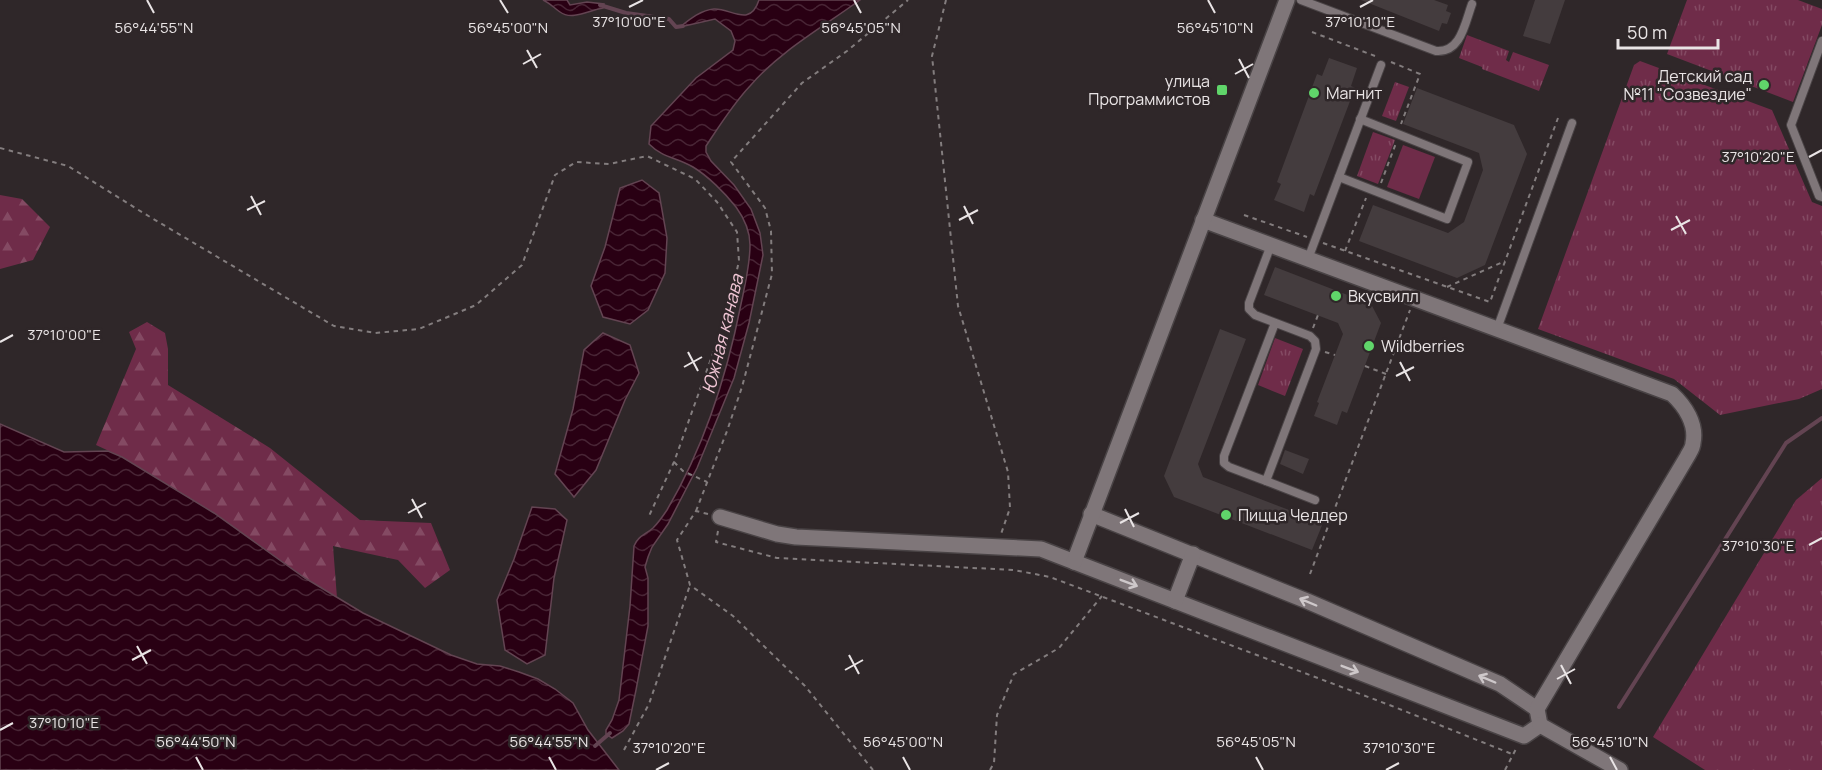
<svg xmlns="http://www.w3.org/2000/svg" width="1822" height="770" viewBox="0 0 1822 770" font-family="Manrope,sans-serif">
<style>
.grass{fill:url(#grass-tufts)}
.forest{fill:url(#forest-firs)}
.garden{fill:#6f2c49}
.water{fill:url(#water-waves);stroke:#634452;stroke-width:1.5}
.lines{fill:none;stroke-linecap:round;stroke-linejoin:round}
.stream{stroke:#634452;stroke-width:4}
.building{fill:#443c3e}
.lane-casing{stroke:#494345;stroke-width:10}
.street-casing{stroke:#494345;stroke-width:18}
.secondary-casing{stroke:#494345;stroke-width:18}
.path{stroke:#837d7e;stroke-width:2;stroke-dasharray:4.5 4.5;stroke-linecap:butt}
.lane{stroke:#7f7679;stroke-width:8}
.street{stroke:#7f7679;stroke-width:15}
.secondary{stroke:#7f7679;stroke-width:15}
.oneway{stroke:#cec8ca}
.ticks{fill:none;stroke:#e9e4e5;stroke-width:2}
.poi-dot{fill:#60d56a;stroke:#2f2729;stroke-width:2}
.labels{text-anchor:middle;stroke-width:5;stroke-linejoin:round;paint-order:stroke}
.poi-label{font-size:16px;fill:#e9e4e5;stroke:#2f2729;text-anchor:start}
.water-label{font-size:18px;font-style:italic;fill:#f3c8d7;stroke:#2f2729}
.ticks-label{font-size:15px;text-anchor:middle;fill:#e9e4e5;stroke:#2f2729;stroke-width:5;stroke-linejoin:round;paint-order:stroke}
</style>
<defs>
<pattern id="grass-tufts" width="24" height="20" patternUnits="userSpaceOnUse" patternTransform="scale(1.5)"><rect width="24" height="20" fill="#6f2c49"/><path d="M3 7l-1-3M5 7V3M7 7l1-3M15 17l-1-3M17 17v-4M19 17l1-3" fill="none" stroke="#844a63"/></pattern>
<pattern id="forest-firs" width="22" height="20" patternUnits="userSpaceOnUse" patternTransform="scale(1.5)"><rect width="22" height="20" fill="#6f2c49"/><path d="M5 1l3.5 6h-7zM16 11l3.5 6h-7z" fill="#844a63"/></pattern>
<pattern id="water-waves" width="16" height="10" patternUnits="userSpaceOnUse" patternTransform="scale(1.5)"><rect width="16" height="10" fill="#290013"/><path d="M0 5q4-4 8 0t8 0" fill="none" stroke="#482535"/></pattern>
</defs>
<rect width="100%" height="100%" fill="#2f2729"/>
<!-- grass -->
<g class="grass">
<polygon points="1687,0 1798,0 1822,9 1822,25 1793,102 1667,54"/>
<polygon points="1467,35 1509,51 1506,60 1509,62 1513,52 1549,65 1539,91 1482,69 1482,67 1459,58"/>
<polygon points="1640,61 1772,110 1812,202 1822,206 1822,389 1799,399 1720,415 1674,379 1538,329 1634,65"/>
<polygon points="1395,82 1409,87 1396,121 1382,116"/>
<polygon points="1373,132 1395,140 1378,184 1357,176"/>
<polygon points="1275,338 1303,349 1285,396 1258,385"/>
<polygon points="1822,478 1822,770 1705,770 1653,737 1796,500"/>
</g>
<!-- forest -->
<g class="forest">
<polygon points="0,195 22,199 50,227 33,260 0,269"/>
<polygon points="147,322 165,333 168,349 168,385 270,448 360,520 431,523 450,570 425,588 398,560 333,546 337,598 305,578 214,513 122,457 96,445 136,349 129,332"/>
</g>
<!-- garden -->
<polygon class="garden" points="1403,145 1435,157 1419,199 1387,187"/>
<!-- water -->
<g class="water">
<path d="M543,0H567L570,5L587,2L604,4L603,8C590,10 572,21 560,12C554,8 550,3 543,0Z"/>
<path d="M759,0H860C823,27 780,51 750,86C733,104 720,125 706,146V152L711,161L734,185L751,209L760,233L763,255L749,323L734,378L697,468L668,524L652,547L648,557L645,567L648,578V626L636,690L629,724L623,731L612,738L606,734V730L612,720L619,700L630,606L634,546C638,536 645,535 653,528C658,523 663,516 667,510C704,447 727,375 741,304C745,285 750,265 750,245C750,232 744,218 736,207C725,193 708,176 693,167C676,157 663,158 649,144L651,126L696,78L733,50L735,41L731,31L715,19L680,27C690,19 701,10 714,9C731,8 750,28 759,0Z"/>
<polygon points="642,180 659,193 667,238 665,273 648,310 630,324 603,317 591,286 605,247 620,188"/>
<polygon points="603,333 630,345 639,373 625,400 596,470 574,497 555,474 573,409 584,350"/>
<polygon points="0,424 64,452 108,451 122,457 214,513 305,578 363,613 451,655 477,664 500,666 519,672 538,679 555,689 573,703 588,730 619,770 0,770"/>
<polygon points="532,507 555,509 567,520 554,578 545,655 527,664 505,650 497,600 514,559"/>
</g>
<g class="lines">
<!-- stream -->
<g class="stream">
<polyline points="600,5 626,13 669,19 676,27 683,26"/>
<polyline points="1619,707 1786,443 1822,418"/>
<polyline points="595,746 610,733"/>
</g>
</g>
<!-- building -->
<g class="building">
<polygon points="1361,0 1434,0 1448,5 1446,11 1451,13 1447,24 1442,23 1439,31"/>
<polygon points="1535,0 1565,0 1550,44 1523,36"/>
<polygon points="1329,58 1357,68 1351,86 1355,88 1314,196 1310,194 1304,212 1274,200 1281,184 1277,182 1317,74 1322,76"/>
<polygon points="1417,88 1514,125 1527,154 1485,265 1457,278 1359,241 1373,205 1448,233 1464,222 1483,170 1479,153 1403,124"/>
<polygon points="1275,267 1371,304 1381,323 1347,413 1342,411 1337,425 1314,416 1319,403 1317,402 1343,334 1338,323 1264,295"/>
<polygon points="1220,329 1246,339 1198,464 1203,477 1323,523 1312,550 1174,497 1164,476"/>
<polygon points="1285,450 1309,459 1303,474 1280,464"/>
</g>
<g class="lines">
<defs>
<g id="lane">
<path d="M1301,0L1436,51C1461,53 1465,23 1472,4"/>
<polyline points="1822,41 1791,125 1819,196 1822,197"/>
<polyline points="1339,177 1447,219 1468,162 1360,119"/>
<polyline points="1271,245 1249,303 1249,309 1255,315 1310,336 1315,341 1316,349 1266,481 1229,467 1224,463 1224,456 1275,323"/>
<polyline points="1308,259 1381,65"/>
<polyline points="1497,329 1572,123"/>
<polyline points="1266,481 1315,500"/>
</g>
<g id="street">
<polyline points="1091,514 1307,601 1500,684 1537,709"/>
<path d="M720,517L777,534L796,537L1041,549L1524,736L1540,725L1537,709L1687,457C1689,453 1693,448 1693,443C1697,424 1685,406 1672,394L1203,220"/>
<polyline points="1175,601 1193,554"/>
<polyline points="1540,725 1620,770"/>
</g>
<polyline id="secondary" points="1074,562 1287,0"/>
</defs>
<!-- lane casing -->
<use href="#lane" class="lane-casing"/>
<!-- street casing -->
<use href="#street" class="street-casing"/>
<!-- secondary casing -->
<use href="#secondary" class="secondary-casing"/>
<!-- path -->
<g class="path">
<polyline points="946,0 932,56 958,306 1008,472 1010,508 1001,534"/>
<polyline points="1312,32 1375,56"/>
<polyline points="1391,62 1420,74 1401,124"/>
<polyline points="0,148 68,166 145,214 334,326 375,333 419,329 476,305 522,265 555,175 576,162 609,164 647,156 695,179 717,202 737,232 739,261 726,317 674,462 649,516"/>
<polyline points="1381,183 1396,143"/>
<polyline points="1244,215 1307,237"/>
<polyline points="1323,243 1490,302 1558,118"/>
<polyline points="1345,251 1366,198"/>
<polyline points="1447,287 1505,261"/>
<polyline points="1313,328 1318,315"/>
<polyline points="1325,352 1335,355"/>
<polyline points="1365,366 1386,374"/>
<polyline points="674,462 683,471 707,482"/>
<polyline points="696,511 727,431 742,387 772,274 771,231 765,208 731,162 802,83 847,51 908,0"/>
<polyline points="708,514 696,511 677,540 690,585 733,616 805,686 873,770"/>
<polyline points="718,531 716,542 777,558 1014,570 1050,577 1392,706 1512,754"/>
<polyline points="1310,574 1410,310"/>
<polyline points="624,750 649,704 690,585"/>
<polyline points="990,770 994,763 997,715 1014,674 1059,648 1102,596"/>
<polyline points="1505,770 1516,749"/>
</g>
<!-- lane -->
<use href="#lane" class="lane"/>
<!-- street -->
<use href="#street" class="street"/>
<!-- secondary -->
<use href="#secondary" class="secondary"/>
</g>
<!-- one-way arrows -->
<defs><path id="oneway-shaft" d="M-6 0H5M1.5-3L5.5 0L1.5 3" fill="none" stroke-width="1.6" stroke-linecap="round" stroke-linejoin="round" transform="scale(1.5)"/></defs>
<g class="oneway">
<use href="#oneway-shaft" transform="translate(1129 583) rotate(21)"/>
<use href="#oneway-shaft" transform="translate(1308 602) rotate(-157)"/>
<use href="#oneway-shaft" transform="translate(1350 669) rotate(21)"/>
<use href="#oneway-shaft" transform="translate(1487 679) rotate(-157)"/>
</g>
<!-- ticks -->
<path class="ticks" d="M147,0L154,13M500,0L508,13M854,0L861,13M1208,0L1215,13M629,7L643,0M1360,7L1373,0M527,50L537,68M1239,59L1249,78M523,64L541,54M1235,74L1253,64M1809,157L1822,150M251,196L261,215M964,206L973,224M247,210L265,201M1676,216L1686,234M959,220L978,210M1671,230L1690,220M0,342L13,335M688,352L698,371M1400,362L1410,381M684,367L702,357M1396,376L1414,367M412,499L422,518M1125,509L1134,527M408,513L426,503M1120,523L1139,513M1809,545L1822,538M137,646L147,664M849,655L859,674M132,660L151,650M1561,665L1571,684M845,670L863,660M1557,679L1575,669M0,730L13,723M196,757L203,770M549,757L556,770M903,757L910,770M1256,757L1263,770M1610,757L1617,770M656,770L669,763M1386,770L1399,763"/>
<!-- markers -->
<g class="poi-dot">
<circle cx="1764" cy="85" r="6"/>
<rect x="1216" y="84" width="12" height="12" rx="3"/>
<circle cx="1314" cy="93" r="6"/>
<circle cx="1336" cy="296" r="6"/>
<circle cx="1369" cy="346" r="6"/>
<circle cx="1226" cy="515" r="6"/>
</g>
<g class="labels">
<!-- poi labels -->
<g class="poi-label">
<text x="1752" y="82" text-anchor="end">Детский сад<tspan x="1752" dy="18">№11 "Созвездие"</tspan></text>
<text x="1210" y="87" text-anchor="end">улица<tspan x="1210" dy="18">Программистов</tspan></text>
<text x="1326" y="99">Магнит</text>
<text x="1348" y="302">Вкусвилл</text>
<text x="1381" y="352">Wildberries</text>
<text x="1238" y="521">Пицца Чеддер</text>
</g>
<!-- water labels -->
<g class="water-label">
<text transform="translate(723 334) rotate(-76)" y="6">Южная канава</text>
</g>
</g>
<g class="ticks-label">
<text x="629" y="27">37°10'00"E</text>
<text x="1360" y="27">37°10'10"E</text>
<text x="154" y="33">56°44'55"N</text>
<text x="508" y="33">56°45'00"N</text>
<text x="861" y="33">56°45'05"N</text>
<text x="1215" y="33">56°45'10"N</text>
<text x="1758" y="162">37°10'20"E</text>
<text x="64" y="340">37°10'00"E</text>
<text x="1758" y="551">37°10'30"E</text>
<text x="64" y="728">37°10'10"E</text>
<text x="196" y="747">56°44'50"N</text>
<text x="549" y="747">56°44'55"N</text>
<text x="903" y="747">56°45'00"N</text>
<text x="1256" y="747">56°45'05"N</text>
<text x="1610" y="747">56°45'10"N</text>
<text x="669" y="753">37°10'20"E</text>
<text x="1399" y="753">37°10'30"E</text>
</g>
<!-- scale -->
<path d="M1618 39v9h100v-9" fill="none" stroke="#e9e4e5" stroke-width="3"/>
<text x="1627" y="39" font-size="18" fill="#e9e4e5" stroke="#2f2729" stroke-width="4.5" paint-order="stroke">50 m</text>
</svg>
